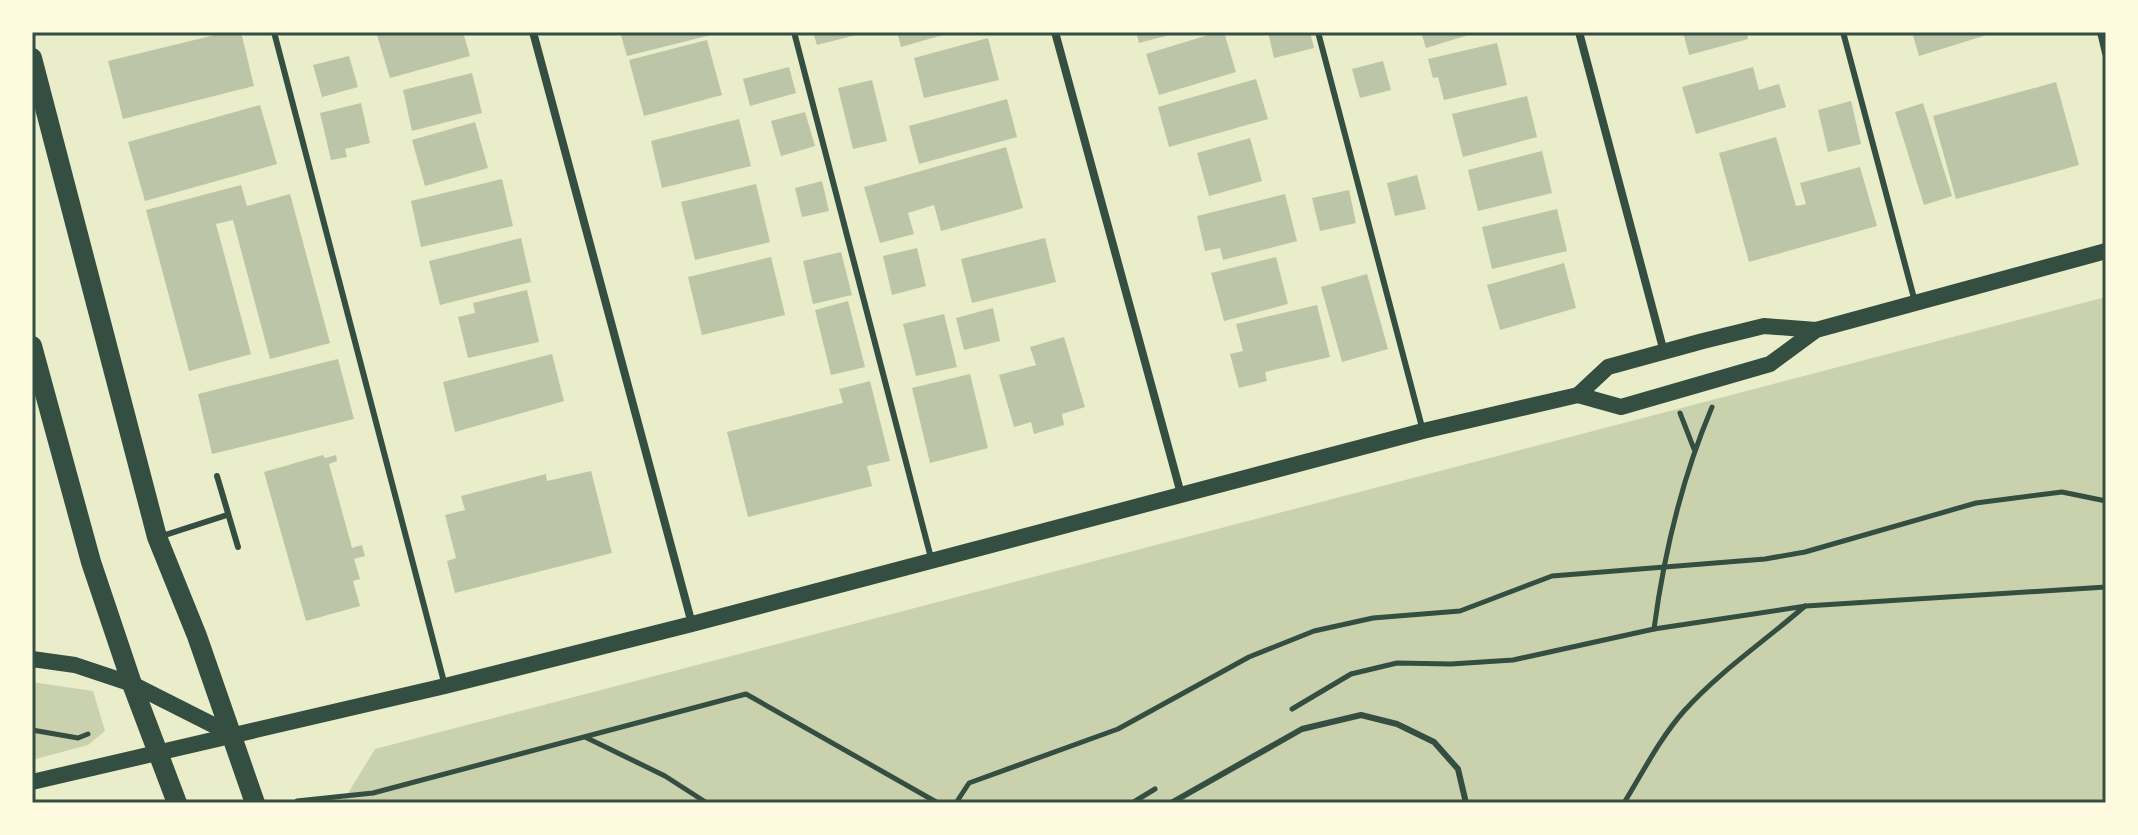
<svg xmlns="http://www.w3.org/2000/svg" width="2138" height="835" viewBox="0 0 2138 835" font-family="'Libre Baskerville',serif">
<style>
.green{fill:#cad2ad}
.building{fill:#bcc5a7}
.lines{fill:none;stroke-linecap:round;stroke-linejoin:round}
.path{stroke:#344e41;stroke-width:5}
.service{stroke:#344e41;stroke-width:6}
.minor{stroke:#344e41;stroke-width:8}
.secondary{stroke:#344e41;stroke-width:16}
.primary{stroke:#344e41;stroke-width:20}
.neatline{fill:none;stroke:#344e41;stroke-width:3}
</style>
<rect width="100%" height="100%" fill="#e9edc9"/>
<!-- green -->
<g class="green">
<polygon points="2106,297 2106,803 342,803 375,749"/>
<polygon points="32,682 93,691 105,731 88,745 32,760"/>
</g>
<!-- building -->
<g class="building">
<polygon points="227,32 241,32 254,86 123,119 108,61"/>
<polygon points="387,32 463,32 470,56 390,78 377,35"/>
<polygon points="620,32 719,32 719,33 627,56"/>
<polygon points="813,32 856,32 856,35 817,45"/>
<polygon points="897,32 950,32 950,33 901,47"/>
<polygon points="1136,32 1177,32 1177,33 1139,43"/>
<polygon points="1218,32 1224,32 1236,72 1159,95 1146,54"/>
<polygon points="1268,32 1310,32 1314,48 1274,58"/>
<polygon points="1421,32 1475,32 1475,33 1426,48"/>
<polygon points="1683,32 1747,32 1748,39 1689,55"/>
<polygon points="1912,32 1993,32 1993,33 1919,56"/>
<polygon points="988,38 999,80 924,98 914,58"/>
<polygon points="707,40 722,95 644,116 629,60"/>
<polygon points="1497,43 1507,85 1444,100 1438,77 1433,78 1428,59"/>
<polygon points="349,56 358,87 322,97 313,65"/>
<polygon points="1383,61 1391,90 1360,98 1352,69"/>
<polygon points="789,67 796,93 750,106 743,79"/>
<polygon points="1753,67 1759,90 1779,84 1786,107 1696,134 1682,87"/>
<polygon points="472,73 482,113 412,131 403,90"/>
<polygon points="1256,79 1268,119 1169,147 1158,107"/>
<polygon points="872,80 887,141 853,149 838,88"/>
<polygon points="2056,82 2079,165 1956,199 1933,116"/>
<polygon points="1527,96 1537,137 1463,157 1452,114"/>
<polygon points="1007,99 1017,137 919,164 909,126"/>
<polygon points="1851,101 1861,144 1828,152 1818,110"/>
<polygon points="361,103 370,143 345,149 347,157 331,160 320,113"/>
<polygon points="1923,103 1952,196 1924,205 1895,112"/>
<polygon points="260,105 277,164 145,201 128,142"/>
<polygon points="805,112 815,146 781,156 771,121"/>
<polygon points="739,119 751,166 662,188 651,141"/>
<polygon points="475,122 488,168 425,186 412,140"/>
<polygon points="1776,137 1796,206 1806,204 1800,183 1860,167 1877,226 1749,262 1719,153"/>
<polygon points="1250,138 1262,181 1209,196 1197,153"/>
<polygon points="1006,147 1023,208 941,231 934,205 908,213 914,234 880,243 864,187"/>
<polygon points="1542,151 1552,193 1478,211 1468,170"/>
<polygon points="1417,175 1426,209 1395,216 1387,183"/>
<polygon points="502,179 513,226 421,247 411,201"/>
<polygon points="822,181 829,211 802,217 795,188"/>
<polygon points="756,184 770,242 695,260 681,202"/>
<polygon points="241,185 247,206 290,194 330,343 270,359 233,220 216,224 251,354 189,371 146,210"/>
<polygon points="1349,190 1356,223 1320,231 1312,198"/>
<polygon points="1285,194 1297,241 1223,260 1220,248 1205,251 1197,216"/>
<polygon points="1557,209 1567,251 1492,269 1482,227"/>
<polygon points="521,238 531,282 440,305 429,261"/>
<polygon points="1045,238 1056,282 972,303 961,259"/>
<polygon points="917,248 926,286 892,295 883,256"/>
<polygon points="841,252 852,295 813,304 803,261"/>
<polygon points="771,257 785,315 702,335 688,277"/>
<polygon points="1276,257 1288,304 1224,321 1211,273"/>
<polygon points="1564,263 1576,308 1500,330 1487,285"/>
<polygon points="1367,274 1388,349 1342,362 1321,287"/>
<polygon points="527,290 539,342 468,358 458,317 475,313 473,303"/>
<polygon points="848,301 865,367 831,375 815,310"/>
<polygon points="1317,305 1330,357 1265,372 1267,381 1239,388 1230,354 1243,351 1236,324"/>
<polygon points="993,308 1000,341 964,350 956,318"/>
<polygon points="944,314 957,367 916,376 903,324"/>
<polygon points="1064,337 1085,407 1062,414 1064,425 1034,434 1031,422 1014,427 999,375 1036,365 1030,347"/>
<polygon points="552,354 564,401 455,432 443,382"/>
<polygon points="338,359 354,419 212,454 198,394"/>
<polygon points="970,374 988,448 930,463 912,388"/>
<polygon points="870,381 890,461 867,466 872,486 748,517 727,432 843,403 839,389"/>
<polygon points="323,455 325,458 336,455 337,461 329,464 352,548 362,545 365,556 354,559 360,579 353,581 360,606 306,621 264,472"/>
<polygon points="591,471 612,553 455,593 447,561 456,558 445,515 465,510 461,496 546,474 547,481"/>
</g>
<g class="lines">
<!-- path -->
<g class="path">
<polyline points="1680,413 1694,449"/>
<path d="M1654,629C1664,553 1682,478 1712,407"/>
<polyline points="1292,709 1351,674 1397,663 1451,664 1513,660 1654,629 1806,606 2106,587"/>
<polyline points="32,730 78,738 88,734"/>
<polyline points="585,737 665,776 707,803"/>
<polyline points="297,801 373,793 746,694 938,803"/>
<polyline points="956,803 969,783 1118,729 1249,657 1314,631 1373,618 1460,611 1552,576 1765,559 1805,552 1976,503 2062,492 2106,501"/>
<polyline points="1132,803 1155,789"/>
<path d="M1624,803C1643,772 1660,738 1684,711C1720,671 1765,641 1805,606"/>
</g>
<!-- service -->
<g class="service">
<polyline points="274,32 445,686"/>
<polyline points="794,32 931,558"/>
<polyline points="1318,32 1423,431"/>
<polyline points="1843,32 1915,302"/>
<polyline points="217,476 238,547"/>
<polyline points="162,536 227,515"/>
<polyline points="1171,803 1302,729 1361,715 1397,724 1434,742 1458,769 1466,803"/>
</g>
<!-- minor -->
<g class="minor">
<polyline points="533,32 692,624"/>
<polyline points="1055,32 1181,494"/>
<polyline points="1579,32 1664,352"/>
<polyline points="2101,32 2106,53"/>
</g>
<!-- secondary -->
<g class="secondary">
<polyline points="1578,395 1608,367 1703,341 1764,326 1816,330"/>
<polyline points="32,659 75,665 132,684 233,735"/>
<polyline points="32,782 445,686 692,624 1423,431 1578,395 1621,407 1770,364 1816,330 2106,251"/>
</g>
<!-- primary -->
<g class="primary">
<polyline points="32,58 157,537 197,636 255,803"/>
<polyline points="32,346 91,562 132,684 177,803"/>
</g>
</g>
<!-- border -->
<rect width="2138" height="835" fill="none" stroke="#fefae0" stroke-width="68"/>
<rect x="34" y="34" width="2070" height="767" class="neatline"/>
</svg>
